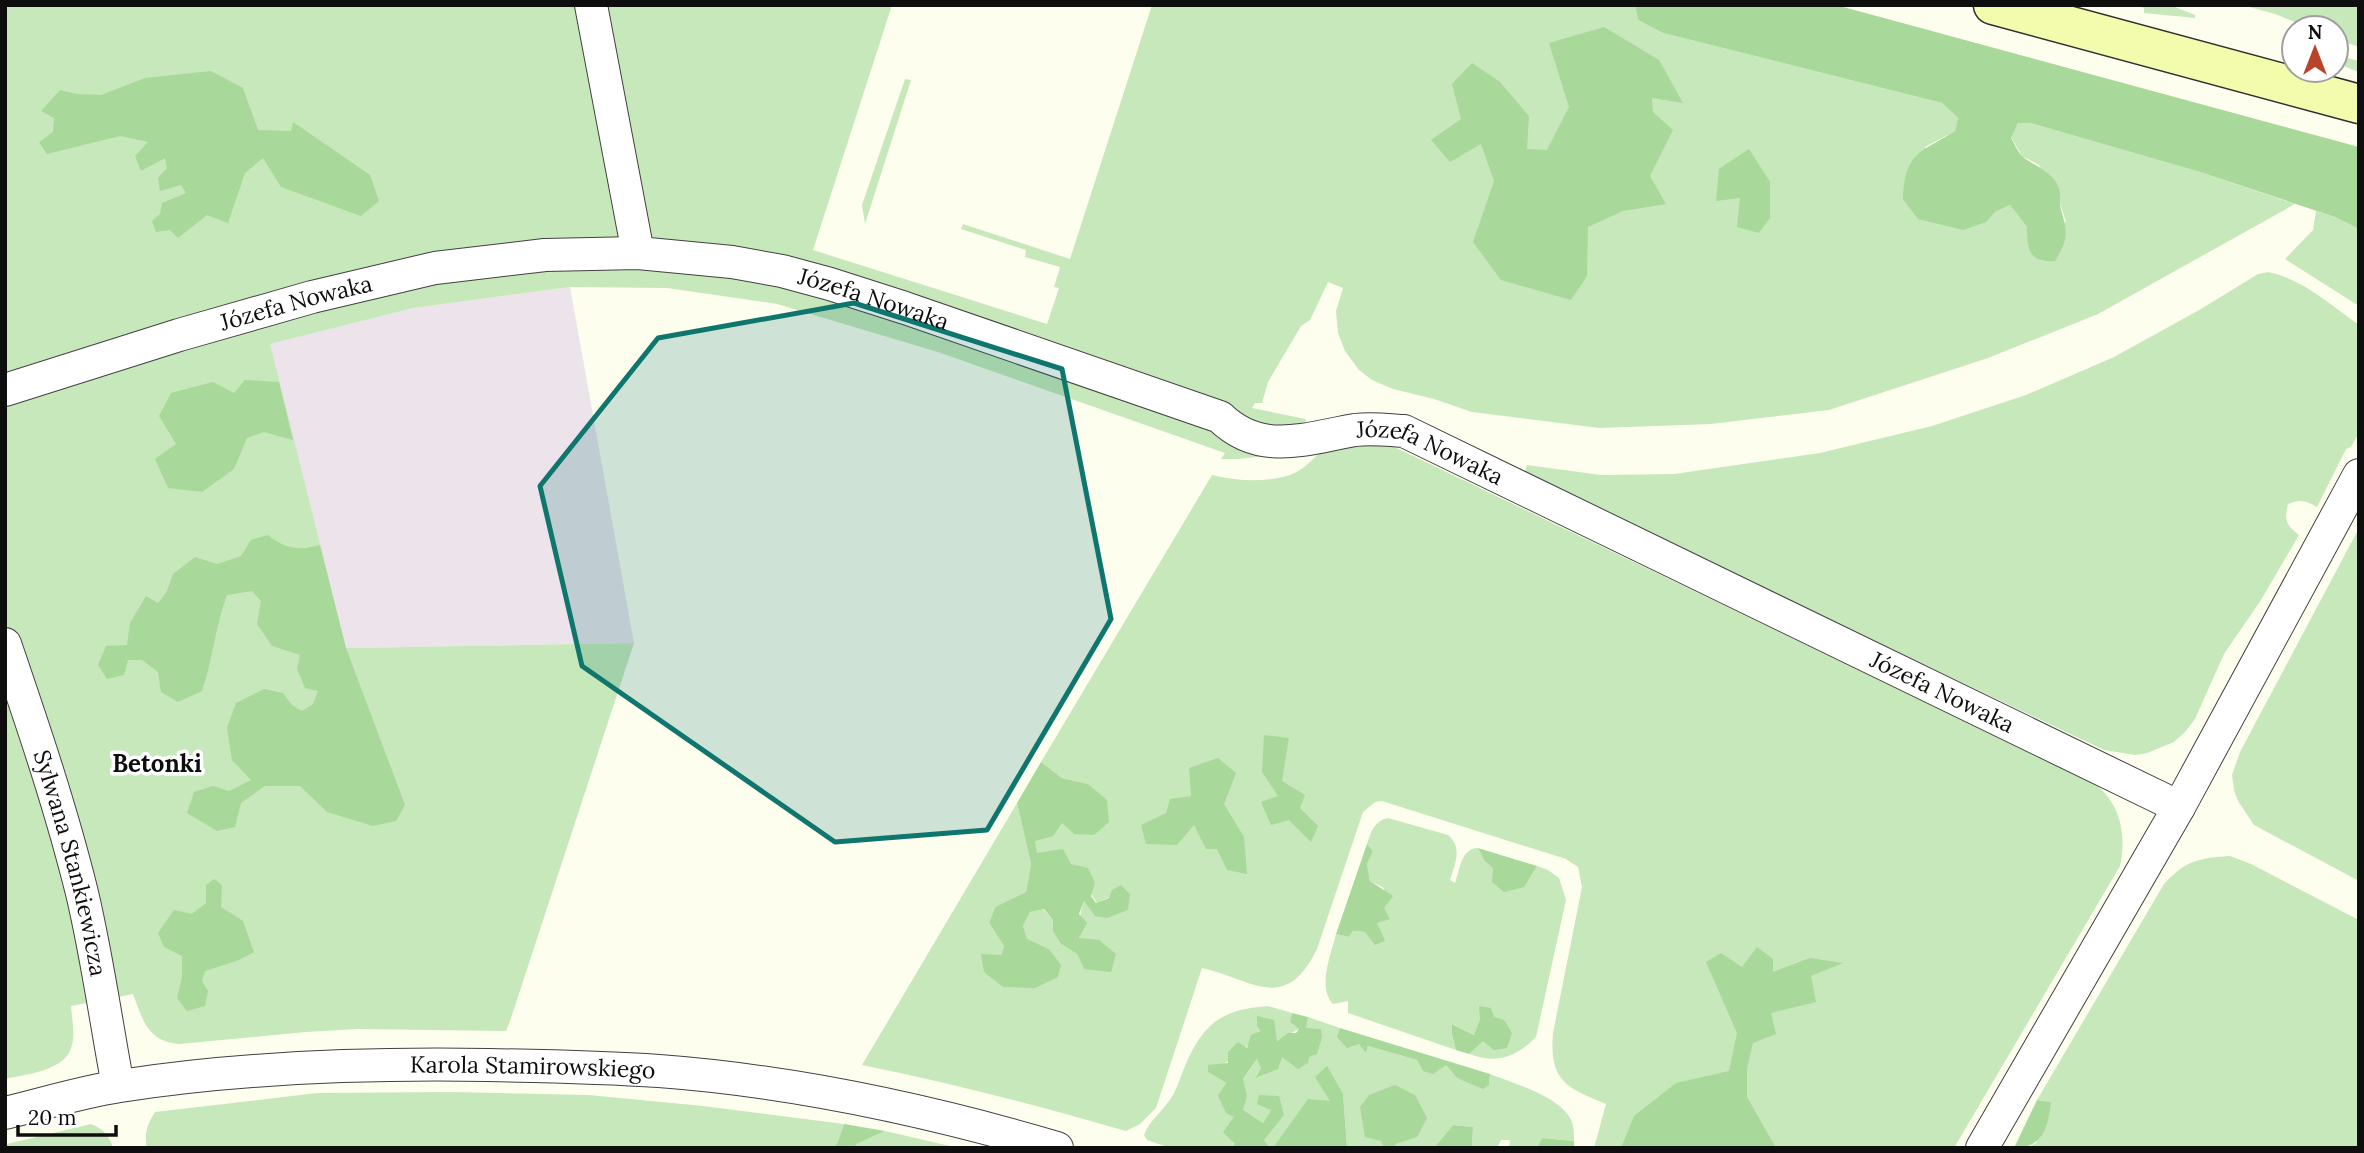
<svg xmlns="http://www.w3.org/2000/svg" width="2364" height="1153" viewBox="0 0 2364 1153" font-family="Lora,serif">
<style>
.industrial{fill:#ece3eb}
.green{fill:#c7e8ba}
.forest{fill:#a8d89a}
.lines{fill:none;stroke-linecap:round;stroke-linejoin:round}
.minor-casing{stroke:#414141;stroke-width:34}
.secondary-casing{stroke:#303030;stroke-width:41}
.minor{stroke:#fff;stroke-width:32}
.secondary{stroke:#f3fcad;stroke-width:38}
.marked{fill:#0f766e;fill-opacity:0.2;stroke:#0f766e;stroke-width:5;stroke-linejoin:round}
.labels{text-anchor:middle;stroke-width:7;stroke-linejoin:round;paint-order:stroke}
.street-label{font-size:23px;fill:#0e0e0e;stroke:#fff}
.neighbourhood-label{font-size:24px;font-weight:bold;fill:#0e0e0e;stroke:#fff}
</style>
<rect width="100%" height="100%" fill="#fefeef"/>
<!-- industrial -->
<polygon class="industrial" points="570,287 634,643 346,648 269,344 414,308"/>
<!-- green -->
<g class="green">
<path d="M5,5H892L813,250L1047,324L1059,288L1054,287L1060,267L1025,257L1026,250L961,229L963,224L1070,259L1152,5H1635L1638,20L1663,33L1942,103L1958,118L1955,131L1925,147L1985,222L1995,212L2010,205L2027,227L2066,222L2059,200L2039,165L2022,156L2011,137L2018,123H2030L2200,172L2295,204L2098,314L1988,358L1829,410L1711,424L1599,428L1472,412L1434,399L1393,389L1372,380L1359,370L1345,351L1338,333L1336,311L1343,288L1328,282L1310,320L1301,326L1268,382L1262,403H1255L1252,408L1306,419L1305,426L1274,455L1238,459H1221L1225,453L938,352L777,304L667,288L570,287L414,308L270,344L346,648L634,643L510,1021L506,1031L358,1029L306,1032L179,1044C147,1041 143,1020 133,994L71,1006C72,1018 75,1033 72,1045C67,1071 26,1074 5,1079Z"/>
<polygon points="2136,5 2170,5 2195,15 2195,18 2144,13 2144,8"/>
<polygon points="2242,5 2359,5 2359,47 2336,39 2336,28 2309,28 2275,14"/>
<polygon points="2336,55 2359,61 2359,72 2336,63"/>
<polygon points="905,79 911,80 865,224 862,205"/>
<polygon points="2316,211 2335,217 2359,229 2359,306 2285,259 2313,230"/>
<path d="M2268,272C2303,279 2331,305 2359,325V432L2351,447L2346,449L2317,507C2306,500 2300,499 2288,504C2284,520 2286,525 2299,535L2261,600L2224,654L2195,719L2185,732L2174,742L2147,753L2135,755L2104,750L1524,474L1527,465L1601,475L1674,474L1820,453L1932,426L2026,395L2114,357L2201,309L2258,274Z"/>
<path d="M1382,441L2092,782C2120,801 2127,834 2120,866L1954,1148H1594L1606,1104C1566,1088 1549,1081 1553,1033L1582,887L1578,867L1566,859L1382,801L1375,802L1363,812L1317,949C1285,1014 1254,980 1202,968L1156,1108L1140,1124L1126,1131C1039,1106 951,1083 862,1065L1017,803L1031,864L1026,892L995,907L989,923L1004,946L1001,955L1058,977L1060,965L1049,949L1027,940L1023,926L1030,912L1043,909L1053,920L1061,944L1077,954L1084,969C1080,945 1076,924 1084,900L1095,915L1109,897L1097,903L1071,864L1037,854L1034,841L1062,823L1088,784L1062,778L1041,762L1212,475C1237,481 1264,483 1290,475C1303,471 1315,457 1325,447Z"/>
<polygon points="2359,528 2359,881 2254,825 2238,801 2234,790 2232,775 2240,752"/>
<path d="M1388,818L1448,835C1463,848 1455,863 1450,880L1455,883C1460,870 1461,848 1478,848C1488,868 1505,876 1523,887L1537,866L1548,870L1559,878L1566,900L1536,1037C1515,1058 1496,1064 1469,1054L1483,1040L1480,1019L1474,1035L1453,1024L1452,1036L1456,1050L1348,1013V1001L1333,1004C1317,987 1331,955 1336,934L1349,937L1353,931L1365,932C1382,920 1384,908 1384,888L1370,881L1367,864L1373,851L1367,844C1371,832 1374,821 1388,818Z"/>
<path d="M2230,856L2251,864L2359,920V1148H2027L2036,1143L2051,1102L2037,1100L2164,884C2186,860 2200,858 2230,856Z"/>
<path d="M1268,1006L1292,1013L1290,1022L1299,1029L1276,1041L1261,1031C1245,1050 1231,1062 1208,1072L1226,1083L1234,1117L1233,1148H1170L1147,1140L1144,1135C1148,1122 1165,1109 1173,1095C1180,1082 1183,1068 1190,1055C1208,1018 1229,1009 1268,1006Z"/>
<path d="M1308,1017L1340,1028L1338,1037L1359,1044L1366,1052L1368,1046L1417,1060L1423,1070L1446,1065L1457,1078L1489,1085L1490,1074C1513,1083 1554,1095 1568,1115C1574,1122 1574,1132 1574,1141L1542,1138L1537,1148H1509L1510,1140H1501L1497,1148H1472L1473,1127L1453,1125L1434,1148H1345L1347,1145L1343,1094L1291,1125L1273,1148H1270L1264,1140L1271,1110L1263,1123L1243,1111V1079L1258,1058L1261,1068L1255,1077C1277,1061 1300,1044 1308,1017Z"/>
<path d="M450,1092L589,1095L703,1106L844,1124L837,1144L832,1148H147C144,1133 147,1125 155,1112L317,1093Z"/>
<path d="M91,1124C103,1129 109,1135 113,1148H5L7,1144Z"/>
<polygon points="885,1131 950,1146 955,1148 855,1148 855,1144"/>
</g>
<!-- forest -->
<g class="forest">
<path d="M1635,5H1836L2359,147V229L2335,217L2200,172L2030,123H2018L2011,138C2014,143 2018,152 2022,156C2033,166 2053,171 2059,188C2061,195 2059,203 2061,210C2068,233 2068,240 2055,261C2029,263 2027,249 2027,227L2010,205L1995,212L1986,222L1963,230L1918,219L1903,199C1905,152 1920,153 1955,131L1958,118L1942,103L1663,33L1638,20Z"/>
<polygon points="1604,27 1659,60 1683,103 1652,98 1653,112 1673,130 1650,176 1666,204 1623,211 1588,227 1587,276 1571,300 1501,280 1473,242 1494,181 1481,144 1450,162 1431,140 1461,119 1452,84 1472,63 1500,82 1529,116 1527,149 1547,150 1569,107 1549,43"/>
<polygon points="211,71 243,88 258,130 291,131 293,122 370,175 379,201 361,216 281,187 263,158 245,173 228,223 207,215 178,238 170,230 156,232 152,221 160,214 162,203 186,193 181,185 160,191 158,178 167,168 165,158 141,171 135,156 148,142 120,136 47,154 39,142 53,132 54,118 41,111 60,90 77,94 101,95 145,78"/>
<polygon points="1749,149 1770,182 1770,218 1759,233 1737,227 1740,198 1716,201 1719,169"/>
<polygon points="245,380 279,382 293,440 264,432 247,438 234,469 202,492 168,488 155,459 176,444 159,416 171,393 213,382 234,393"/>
<path d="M268,535C285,549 299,551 320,545L346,648L405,805L396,821L373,826L327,812L300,786H265L241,803L235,827L217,831L187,813L194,792L213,786L229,791L251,780L232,760L227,728L236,703L264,689L283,693L292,705L302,711L313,704L318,691L305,688L297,669L300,655L272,646L257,624L261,601L252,591L227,595C215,627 213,659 202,691L178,702L161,692L158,672L142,660H128L124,675L107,679L98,665L106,646L127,645L130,623L146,596L158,603L167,591L173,574L195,557L217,564L241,556L251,540Z"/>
<polygon points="1264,735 1289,738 1282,781 1305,795 1300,808 1318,826 1311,842 1289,820 1271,825 1261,802 1278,796 1262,772"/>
<polygon points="1218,758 1236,773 1224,804 1244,837 1247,874 1227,870 1217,849 1206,849 1194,825 1177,845 1146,844 1141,825 1166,813 1170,799 1191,796 1189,768"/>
<polygon points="1041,762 1062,778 1088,784 1107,800 1109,822 1094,835 1074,834 1062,823 1053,836 1035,841 1037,853 1063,849 1071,864 1088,868 1095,883 1091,896 1096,903 1109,898 1112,890 1121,885 1130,894 1128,910 1107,918 1095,916 1084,901 1079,914 1087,923 1079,938 1099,940 1116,954 1111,972 1084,969 1077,954 1061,944 1053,931 1053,920 1044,909 1030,912 1023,926 1027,939 1049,949 1061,965 1058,977 1035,988 1003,987 984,972 981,954 1001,955 1004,946 989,923 995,907 1026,892 1031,864 1017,803"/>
<polygon points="1367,844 1373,851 1367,864 1370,881 1393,896 1384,908 1390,919 1377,923 1385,941 1375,945 1365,932 1353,931 1349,937 1336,934"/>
<polygon points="1478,848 1537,866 1524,887 1504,892 1492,882 1493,868 1485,861"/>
<polygon points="214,879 222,885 221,907 243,921 254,952 239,960 205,971 202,981 208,991 205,1006 187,1011 177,998 182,977 182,956 164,947 158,933 174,910 192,914 206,903 206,885"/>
<polygon points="1757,947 1773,959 1773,972 1810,958 1843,963 1811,976 1816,1002 1771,1013 1776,1034 1753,1043 1747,1068 1747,1097 1776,1148 1621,1148 1634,1116 1676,1083 1729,1071 1737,1033 1706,962 1721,953 1742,967"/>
<polygon points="1479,1006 1491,1008 1494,1017 1504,1020 1512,1033 1507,1048 1494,1050 1483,1041 1469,1054 1456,1050 1452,1035 1452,1024 1474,1035 1480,1019"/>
<polygon points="1292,1013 1308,1017 1306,1028 1321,1029 1322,1037 1317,1054 1309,1057 1308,1063 1298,1069 1282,1057 1278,1069 1255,1078 1261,1068 1257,1059 1243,1079 1247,1096 1243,1110 1263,1123 1271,1110 1257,1104 1259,1095 1279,1096 1284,1115 1264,1140 1270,1148 1233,1148 1234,1143 1223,1132 1234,1117 1226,1113 1218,1096 1226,1083 1208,1072 1208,1065 1228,1063 1228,1052 1238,1042 1247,1048 1251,1035 1261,1031 1257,1026 1257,1016 1274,1020 1277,1041 1288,1033 1296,1033 1299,1029 1290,1022"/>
<polygon points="1340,1028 1490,1074 1489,1085 1483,1089 1457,1078 1446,1065 1433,1074 1423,1071 1417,1060 1368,1046 1366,1053 1359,1044 1347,1048 1337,1037"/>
<polygon points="1327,1066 1343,1094 1347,1146 1345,1148 1273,1148 1308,1099 1330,1101 1315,1077"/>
<polygon points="1395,1085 1415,1095 1427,1118 1417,1137 1395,1144 1396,1148 1384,1148 1381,1141 1365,1137 1360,1107 1369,1095"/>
<path d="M2037,1100L2051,1102C2048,1127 2043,1148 2014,1148Z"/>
<polygon points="844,1124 885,1131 856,1144 855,1148 832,1148 837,1144"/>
<polygon points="1453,1125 1473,1127 1472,1148 1434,1148"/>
<polygon points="1542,1138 1574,1141 1574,1148 1537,1148"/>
</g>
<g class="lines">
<defs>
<g id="minor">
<polyline points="591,5 638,253"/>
<path id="s1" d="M5,390L179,335L312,297L435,268L545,255L638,253L732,262L782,271L830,284L905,308L1220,417C1261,457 1307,438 1355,430C1371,428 1388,430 1404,431L2179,807"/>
<path id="s2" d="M5,644C33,726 61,808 82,893C97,956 106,1022 118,1086"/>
<path id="s3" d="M5,1113C43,1104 81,1092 120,1086C242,1067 364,1063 488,1065C545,1066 602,1067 659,1071C793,1081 928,1110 1057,1148"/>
<polyline points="1982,1148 2179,807 2359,475"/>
</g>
<polyline id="secondary" points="1993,5 2359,104"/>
</defs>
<!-- minor casing -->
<use href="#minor" class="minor-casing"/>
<!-- secondary casing -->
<use href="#secondary" class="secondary-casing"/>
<!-- minor -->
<use href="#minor" class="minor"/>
<!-- secondary -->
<use href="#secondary" class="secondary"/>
</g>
<!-- marked area -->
<path class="marked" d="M854,303L1062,369L1111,619L987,830L835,842L582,666L540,486L658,338Z"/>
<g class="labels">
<!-- street labels -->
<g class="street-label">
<text dy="8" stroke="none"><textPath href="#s1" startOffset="892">Józefa Nowaka</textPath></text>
<text dy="8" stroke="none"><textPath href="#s1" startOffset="304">Józefa Nowaka</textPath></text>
<text dy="8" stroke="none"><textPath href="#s1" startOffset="1480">Józefa Nowaka</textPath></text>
<text dy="8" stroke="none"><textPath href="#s1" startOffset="2048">Józefa Nowaka</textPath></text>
<text dy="8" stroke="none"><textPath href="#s2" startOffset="229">Sylwana Stankiewicza</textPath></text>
<text dy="8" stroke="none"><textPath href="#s3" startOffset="532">Karola Stamirowskiego</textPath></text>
</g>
<!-- neighbourhood labels -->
<g class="neighbourhood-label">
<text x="157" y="772">Betonki</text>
</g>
</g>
<!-- border -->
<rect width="2364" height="1153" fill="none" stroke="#0e0e0e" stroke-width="14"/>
<!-- north arrow -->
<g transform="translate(2315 49)"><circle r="33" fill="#ffffff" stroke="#9f9f9f" stroke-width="2"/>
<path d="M0-5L12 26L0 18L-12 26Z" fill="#b9442a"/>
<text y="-10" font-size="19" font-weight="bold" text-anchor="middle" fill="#0e0e0e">N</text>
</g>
<!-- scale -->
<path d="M18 1125v10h98v-10" fill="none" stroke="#0e0e0e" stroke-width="3.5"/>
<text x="28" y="1125" font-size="21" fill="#0e0e0e" stroke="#ffffff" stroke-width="5" paint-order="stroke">20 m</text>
</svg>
